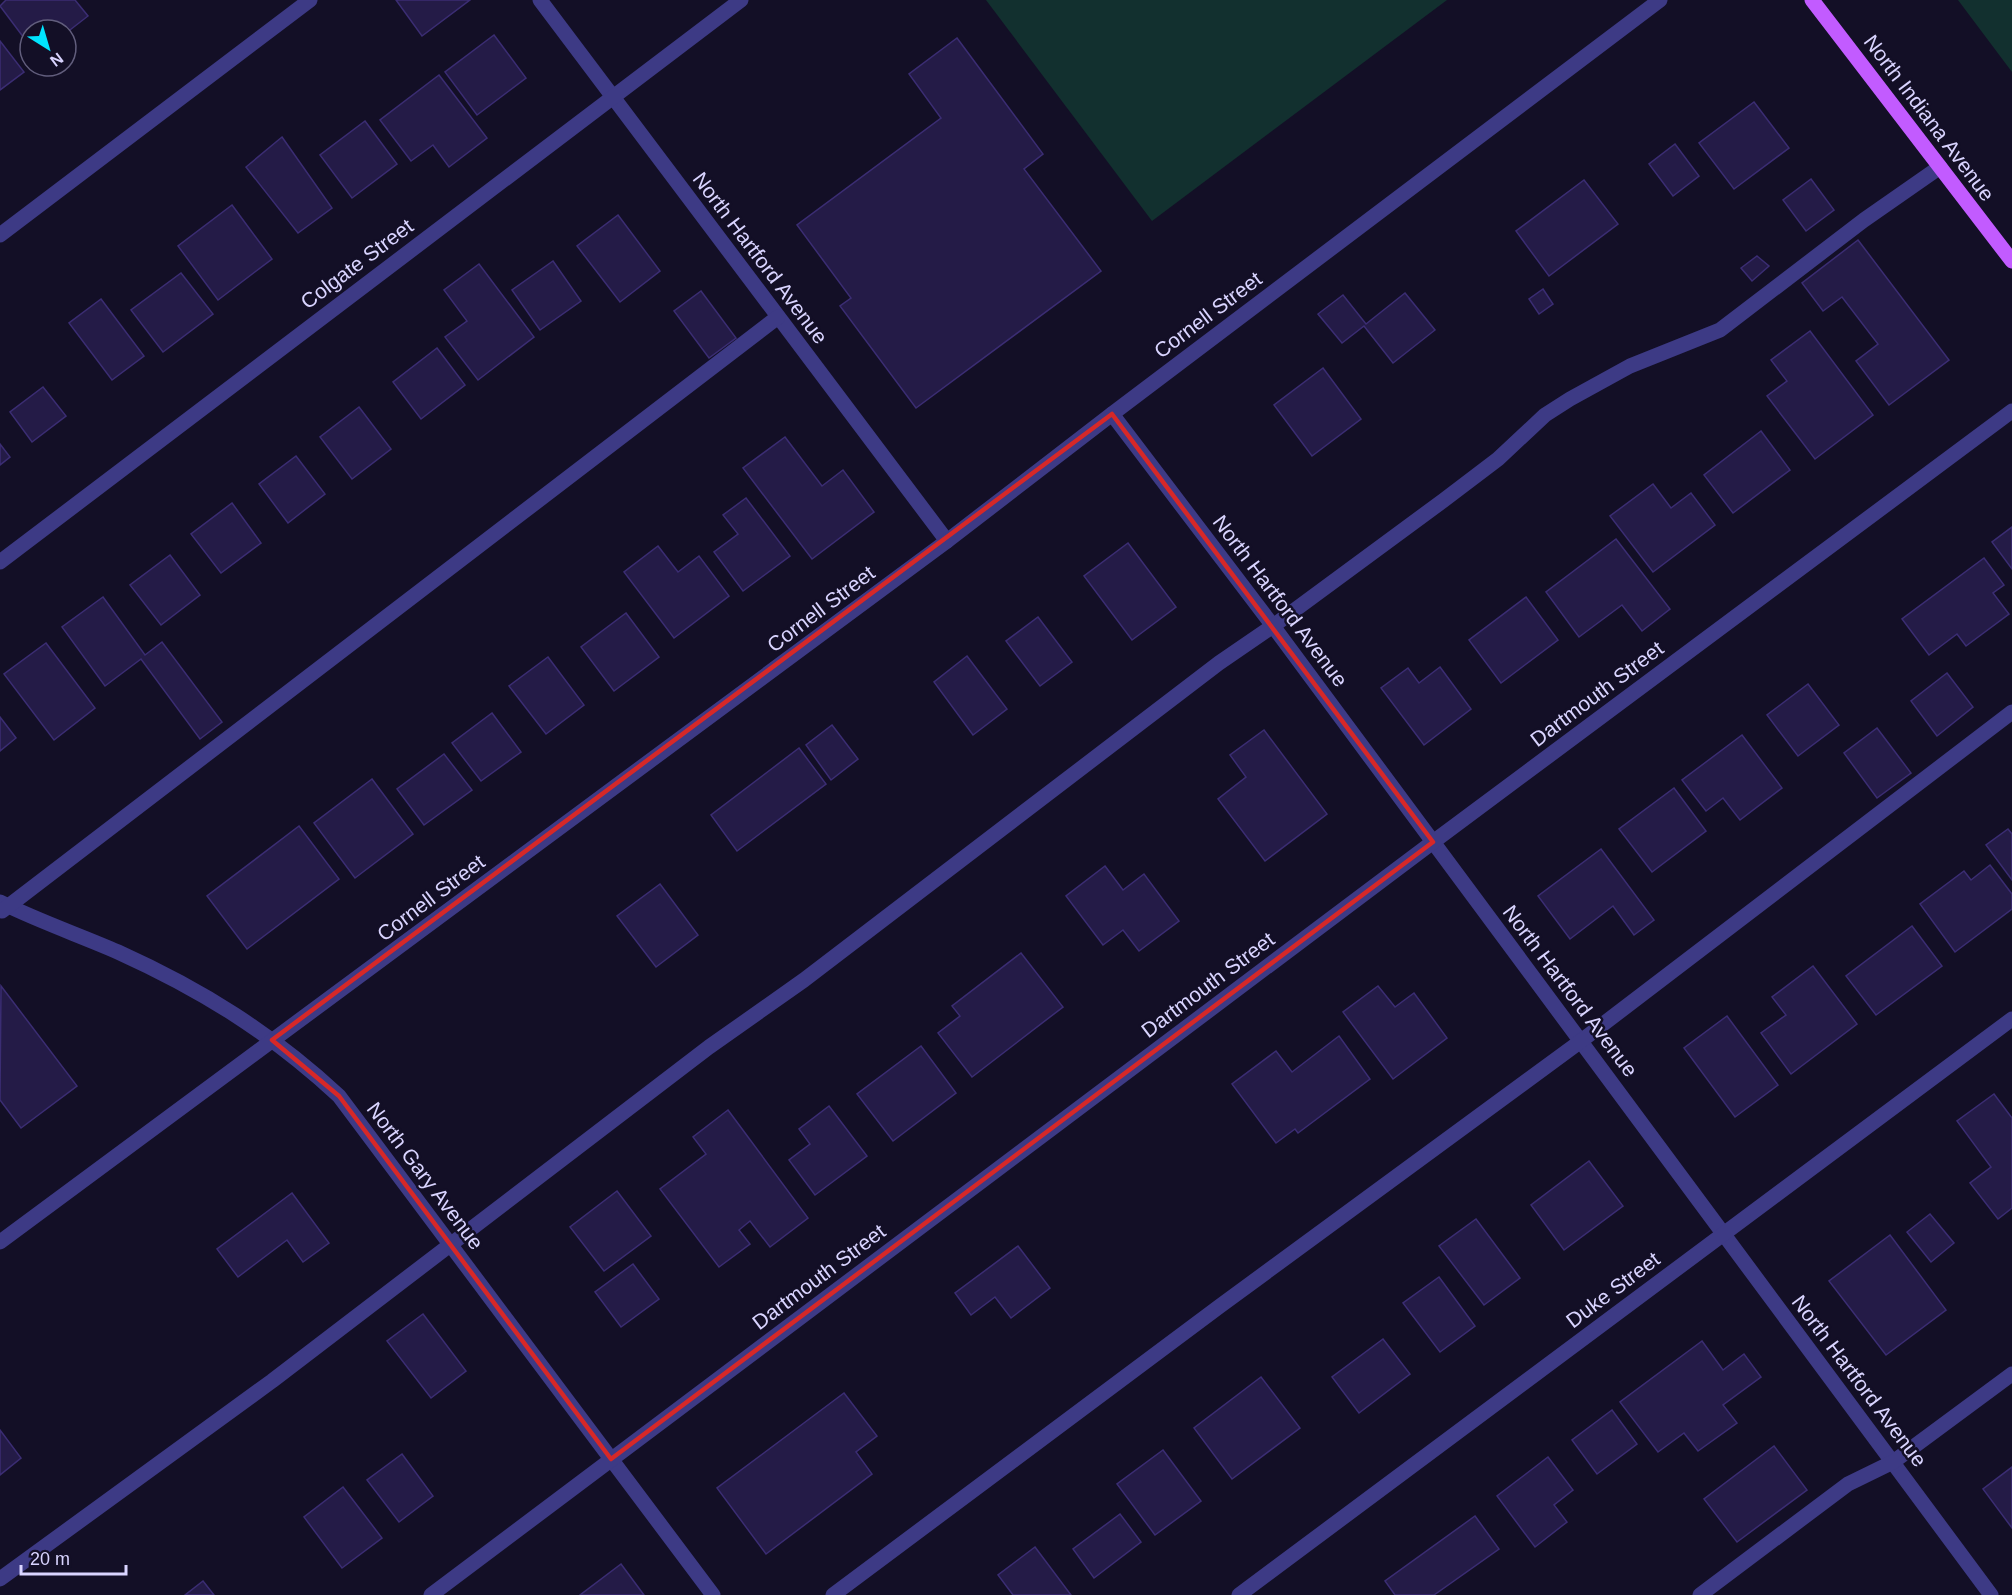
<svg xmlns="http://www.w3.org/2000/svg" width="2012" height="1595" viewBox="0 0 2012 1595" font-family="Arial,sans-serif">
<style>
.green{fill:#12302f}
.building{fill:#241b47;stroke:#3b2d73;stroke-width:1.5}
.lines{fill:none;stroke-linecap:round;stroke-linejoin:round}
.minor{stroke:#3d3a85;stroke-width:15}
.major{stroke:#c25bff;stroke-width:15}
.marked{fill:none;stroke:#d62828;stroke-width:4.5;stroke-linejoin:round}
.labels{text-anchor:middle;stroke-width:5;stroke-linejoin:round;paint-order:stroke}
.street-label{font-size:21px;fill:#d9d4ff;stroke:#130f26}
</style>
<rect width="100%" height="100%" fill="#130f26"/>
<!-- green -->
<g class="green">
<polygon points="986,0 1447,0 1152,221"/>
<polygon points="1958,0 2012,0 2012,72"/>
</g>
<!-- building -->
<g class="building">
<polygon points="6,0 75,0 88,16 66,33 66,30 30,30 30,46 0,6"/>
<polygon points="396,0 470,0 422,36"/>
<polygon points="494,35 526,78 477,115 445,72"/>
<polygon points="957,38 1043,154 1024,169 1101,271 916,408 840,306 851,298 797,225 941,118 909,74"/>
<polygon points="0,41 24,72 0,90"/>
<polygon points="439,75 487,138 449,167 433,145 411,161 380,120"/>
<polygon points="1754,102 1789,148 1734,189 1699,143"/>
<polygon points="365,121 397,164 352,198 320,155"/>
<polygon points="282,137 332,208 298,233 246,167"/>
<polygon points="1675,144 1699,176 1673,196 1649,164"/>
<polygon points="1811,179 1834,210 1806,231 1783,200"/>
<polygon points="1584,180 1618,224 1549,276 1516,231"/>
<polygon points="232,205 272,259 218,300 178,246"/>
<polygon points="618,215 660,271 620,302 577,246"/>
<polygon points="1858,240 1949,360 1889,405 1856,361 1878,344 1842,297 1823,311 1802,283"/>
<polygon points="1757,256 1769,266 1752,281 1741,268"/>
<polygon points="553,261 581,301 540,330 512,290"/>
<polygon points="479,264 534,337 478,380 445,337 467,321 444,290"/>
<polygon points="181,273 213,314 163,352 131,310"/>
<polygon points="1543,289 1553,304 1539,314 1529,299"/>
<polygon points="701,291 736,338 709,358 674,311"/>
<polygon points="1405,293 1435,330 1393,363 1364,326 1342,343 1318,314 1343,295 1366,324"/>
<polygon points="101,299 144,356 112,380 69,323"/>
<polygon points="1810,331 1873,415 1815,459 1767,396 1787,381 1771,360"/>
<polygon points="437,348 465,385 421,419 393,382"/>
<polygon points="1323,368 1361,419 1312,456 1274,405"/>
<polygon points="43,387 66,416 32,442 10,412"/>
<polygon points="359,407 391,449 352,479 320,437"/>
<polygon points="1761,431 1790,470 1733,513 1704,475"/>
<polygon points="785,437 822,486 843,470 874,512 812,559 743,468"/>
<polygon points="0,444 10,457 0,465"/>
<polygon points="296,456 325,494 288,523 259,484"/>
<polygon points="1653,484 1671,508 1691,493 1715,525 1653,572 1610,516"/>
<polygon points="746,498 790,556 743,591 714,552 738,534 723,515"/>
<polygon points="232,503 261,543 221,573 191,534"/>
<polygon points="2012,527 2012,569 1992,542"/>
<polygon points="1616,539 1670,609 1642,631 1622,605 1579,637 1546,592"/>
<polygon points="1128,543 1176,607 1132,640 1084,576"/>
<polygon points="658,546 678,572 699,556 729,596 674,638 624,572"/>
<polygon points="170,555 200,595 161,625 130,585"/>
<polygon points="1984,558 2004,585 1993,593 2009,614 1966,646 1957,634 1929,655 1902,619"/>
<polygon points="103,597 145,655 162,642 222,722 200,739 141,659 105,686 62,627"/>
<polygon points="1526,597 1558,640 1501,683 1469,640"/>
<polygon points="626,613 659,657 614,691 581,647"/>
<polygon points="1038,617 1072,662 1040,686 1006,641"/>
<polygon points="46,643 95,708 54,740 4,674"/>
<polygon points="967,656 1007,709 973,735 934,682"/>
<polygon points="548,657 584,705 546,734 509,686"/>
<polygon points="1440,667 1471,709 1424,745 1381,688 1408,668 1419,683"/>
<polygon points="1947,673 1973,707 1937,736 1911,701"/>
<polygon points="1808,684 1839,725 1798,756 1767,715"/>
<polygon points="492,713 521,752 481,781 452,743"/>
<polygon points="0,717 16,738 0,751"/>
<polygon points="832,725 858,759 831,780 806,745"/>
<polygon points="1877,728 1911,773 1877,798 1844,753"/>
<polygon points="1264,730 1327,814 1265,861 1218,799 1246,777 1230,755"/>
<polygon points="1742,735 1782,788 1740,820 1723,798 1706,811 1682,780"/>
<polygon points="799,748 826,784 737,851 711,815"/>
<polygon points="444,754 472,790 424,825 397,789"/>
<polygon points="372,779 413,834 355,878 314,823"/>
<polygon points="1674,788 1706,831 1652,872 1619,829"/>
<polygon points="299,826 339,879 247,949 207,896"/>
<polygon points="2008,829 2012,834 2012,880 1986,845"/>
<polygon points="1601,849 1654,920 1634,935 1613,906 1570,939 1538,896"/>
<polygon points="1990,865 2012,894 2012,909 1955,952 1920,904 1964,871 1971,880"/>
<polygon points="1105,866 1123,890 1144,874 1179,921 1139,951 1123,930 1103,945 1066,896"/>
<polygon points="660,884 698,935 656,967 617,916"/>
<polygon points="1912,926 1942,966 1876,1015 1846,976"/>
<polygon points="1021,953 1063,1007 972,1077 938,1033 960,1016 952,1006"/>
<polygon points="1813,966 1857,1024 1791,1074 1761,1033 1786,1015 1772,997"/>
<polygon points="1,986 77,1086 21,1128 0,1100"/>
<polygon points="1378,986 1395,1007 1414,993 1447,1038 1393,1079 1343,1012"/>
<polygon points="1727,1016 1778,1085 1735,1117 1684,1048"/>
<polygon points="1339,1036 1370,1079 1298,1133 1295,1129 1276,1143 1232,1084 1276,1051 1292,1072"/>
<polygon points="921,1046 956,1093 893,1141 857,1094"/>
<polygon points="1994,1094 2012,1118 2012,1208 1998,1219 1970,1183 1991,1167 1957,1121"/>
<polygon points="829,1106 867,1156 815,1195 789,1160 810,1144 799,1129"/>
<polygon points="728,1110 808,1218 770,1247 750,1221 739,1230 750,1244 719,1267 660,1189 706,1154 693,1137"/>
<polygon points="1589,1161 1623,1206 1564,1250 1531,1205"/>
<polygon points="617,1191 651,1236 604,1271 570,1227"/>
<polygon points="292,1193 329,1243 303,1262 287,1240 238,1277 217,1249"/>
<polygon points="1930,1214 1954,1243 1931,1262 1907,1232"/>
<polygon points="1476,1219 1520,1278 1484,1305 1439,1246"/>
<polygon points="1890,1235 1946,1310 1886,1355 1829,1281"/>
<polygon points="1018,1246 1050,1288 1011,1318 995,1297 971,1315 955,1293"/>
<polygon points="633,1264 659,1299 621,1327 595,1292"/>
<polygon points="1439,1277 1475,1326 1440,1352 1403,1303"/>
<polygon points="423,1314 466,1371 431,1398 387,1341"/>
<polygon points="1383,1339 1410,1374 1359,1413 1332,1377"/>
<polygon points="1702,1341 1723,1370 1744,1354 1761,1377 1723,1405 1737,1423 1698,1451 1684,1433 1658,1452 1620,1402"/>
<polygon points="1261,1377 1300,1428 1232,1479 1194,1428"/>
<polygon points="844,1393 877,1436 856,1452 872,1474 766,1554 717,1488"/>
<polygon points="1612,1410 1637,1444 1597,1474 1572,1440"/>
<polygon points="0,1430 21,1458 0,1475"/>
<polygon points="1774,1446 1807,1490 1737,1542 1704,1499"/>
<polygon points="1163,1450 1201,1501 1155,1535 1117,1484"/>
<polygon points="402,1454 433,1496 399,1522 367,1480"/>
<polygon points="1548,1457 1573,1490 1554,1505 1567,1522 1535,1547 1497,1496"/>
<polygon points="2012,1467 2012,1528 1983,1489"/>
<polygon points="343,1487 382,1538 342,1568 304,1517"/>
<polygon points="1120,1514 1141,1542 1094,1578 1073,1549"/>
<polygon points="1475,1516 1499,1549 1434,1595 1395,1595 1385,1581"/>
<polygon points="1035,1547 1071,1595 1013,1595 998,1575"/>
<polygon points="621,1564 644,1595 580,1595"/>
<polygon points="203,1581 214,1595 185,1595"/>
</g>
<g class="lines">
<!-- minor -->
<g class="minor">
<polyline points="540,0 947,541"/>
<polyline points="0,235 310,0"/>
<polyline points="1112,414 1273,626 1991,1595"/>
<polyline points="0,562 741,0"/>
<path d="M0,902C38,921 79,935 118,952C202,990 271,1033 339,1096L713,1595"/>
<polyline points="2,911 778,317"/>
<polyline points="0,1242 947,541 1112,414 1660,0"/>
<polyline points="0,1579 272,1381 709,1047 804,980 1219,663 1273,626 1444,500 1498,459 1545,415 1570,399 1630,366 1720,330 1864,220 1940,167"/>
<polyline points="431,1595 1433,842 2012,411"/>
<polyline points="833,1595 1220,1306 1581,1041 2012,712"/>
<polyline points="1239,1595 2012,1019"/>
<polyline points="1700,1595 1848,1484 1893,1462 2012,1374"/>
</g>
<!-- major -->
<polyline class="major" points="1812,0 2012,261"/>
</g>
<!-- marked area -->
<path class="marked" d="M1112,414L1433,842L611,1459L339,1096L272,1040Z"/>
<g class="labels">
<!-- street labels -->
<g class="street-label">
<text transform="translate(1929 118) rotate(53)" y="7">North Indiana Avenue</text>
<text transform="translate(760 258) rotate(53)" y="7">North Hartford Avenue</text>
<text transform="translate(357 264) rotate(-37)" y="7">Colgate Street</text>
<text transform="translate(1208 315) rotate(-37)" y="7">Cornell Street</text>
<text transform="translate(1280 601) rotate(53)" y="7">North Hartford Avenue</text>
<text transform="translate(821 609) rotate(-37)" y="7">Cornell Street</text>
<text transform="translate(1597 694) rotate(-37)" y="7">Dartmouth Street</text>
<text transform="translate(431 898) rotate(-37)" y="7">Cornell Street</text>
<text transform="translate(1208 985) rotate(-37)" y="7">Dartmouth Street</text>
<text transform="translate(1570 991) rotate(53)" y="7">North Hartford Avenue</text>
<text transform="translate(425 1176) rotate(53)" y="7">North Gary Avenue</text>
<text transform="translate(819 1277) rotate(-37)" y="7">Dartmouth Street</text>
<text transform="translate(1613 1290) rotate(-37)" y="7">Duke Street</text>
<text transform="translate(1859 1381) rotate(53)" y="7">North Hartford Avenue</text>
</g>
</g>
<!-- north arrow -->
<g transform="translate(48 48) rotate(143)"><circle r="28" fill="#130f26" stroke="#625e7d" stroke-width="1.5"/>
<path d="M0-4.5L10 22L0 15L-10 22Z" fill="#00e5ff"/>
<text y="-9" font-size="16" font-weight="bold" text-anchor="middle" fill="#d9d4ff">N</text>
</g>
<!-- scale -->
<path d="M21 1565v9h105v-9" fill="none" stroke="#d9d4ff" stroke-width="3"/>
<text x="30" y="1565" font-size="18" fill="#d9d4ff" stroke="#130f26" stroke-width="4.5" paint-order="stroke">20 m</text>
</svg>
